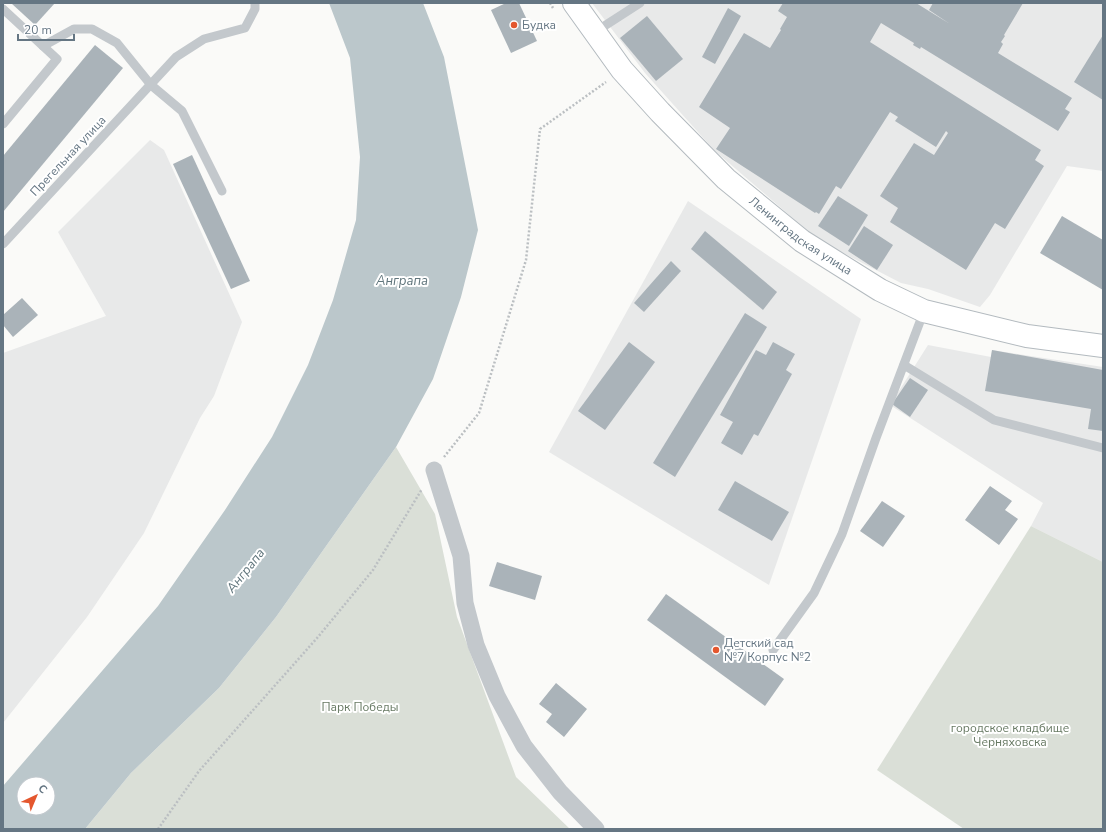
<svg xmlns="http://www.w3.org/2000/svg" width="1106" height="832" viewBox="0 0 1106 832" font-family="'Nunito Sans',sans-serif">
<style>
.built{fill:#e8e9e9}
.green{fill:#dadfd7}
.water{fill:#bbc7cb;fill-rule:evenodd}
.building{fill:#aab3b9}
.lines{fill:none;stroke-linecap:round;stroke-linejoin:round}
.secondary-casing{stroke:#b3babf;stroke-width:24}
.path{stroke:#bbbfc2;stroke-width:2.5;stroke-dasharray:2 2;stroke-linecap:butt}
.lane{stroke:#c3c8cc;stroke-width:9}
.street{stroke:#c3c8cc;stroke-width:17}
.secondary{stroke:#fff;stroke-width:22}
.poi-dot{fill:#e4572e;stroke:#fff;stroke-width:1.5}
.labels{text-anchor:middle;stroke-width:4;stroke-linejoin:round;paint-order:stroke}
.poi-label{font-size:12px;fill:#657683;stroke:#fff;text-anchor:start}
.street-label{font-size:12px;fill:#657683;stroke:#fff}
.park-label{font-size:12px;fill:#687a64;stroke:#fff}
.water-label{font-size:13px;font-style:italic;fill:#60757c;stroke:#fff}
</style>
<rect width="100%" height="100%" fill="#fafaf8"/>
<!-- built -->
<g class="built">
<polygon points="592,3 1103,3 1103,171 1067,166 990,295 980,307 928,289 901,283 818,240 715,151 645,73"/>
<polygon points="150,140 164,150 242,322 214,396 200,418 144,533 87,617 3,723 3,353 106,316 58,232"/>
<polygon points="688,201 861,319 769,585 549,452"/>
<polygon points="928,345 991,357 992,350 1103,367 1103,562 1031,526 1043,503 890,405"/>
</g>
<!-- green -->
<g class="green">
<polygon points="396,447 435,514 457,617 516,777 570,829 85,829 131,773 219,688 276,617"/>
<polygon points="1031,526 1103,562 1103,829 964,829 877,770"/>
</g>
<!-- water -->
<path class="water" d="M329,3H423L444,57L478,230L461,297L433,379L396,447L276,617L219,688L131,773L85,829H3V786L158,606L225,510L272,437L308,365L333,300L356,220L360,157L350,58ZM24,784H48V808H24Z"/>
<!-- building -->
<g class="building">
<polygon points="11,3 55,3 35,25"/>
<polygon points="506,3 519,3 537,41 511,53 491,10"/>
<polygon points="783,3 916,3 950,24 929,10 933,3 1023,3 1004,35 1005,36 1001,42 1003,44 998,53 1072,98 1065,109 1070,112 1058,131 921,47 920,49 913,45 914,43 881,23 870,42 1041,150 1035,160 1044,166 1005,229 995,223 966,270 890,222 898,208 880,196 914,143 934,155 948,133 946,131 936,147 895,121 898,117 890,112 841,189 836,186 819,214 816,212 815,213 716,149 730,128 699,107 744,33 770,48 781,30 780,29 787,17 778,11"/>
<polygon points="728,8 741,16 715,64 702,57"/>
<polygon points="647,16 683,59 656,81 620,38"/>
<polygon points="1103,35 1103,100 1074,82"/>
<polygon points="95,45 123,68 3,212 3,156"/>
<polygon points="192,155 250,281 231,289 173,164"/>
<polygon points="838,196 868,215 849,246 818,226"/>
<polygon points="1062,216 1103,240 1103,290 1040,253"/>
<polygon points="864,226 893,245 877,270 848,251"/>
<polygon points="705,231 777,292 763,310 691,249"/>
<polygon points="671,261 681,271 644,312 634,303"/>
<polygon points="22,298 38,315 13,337 3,325 3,315"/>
<polygon points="745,313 767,327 675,477 653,463"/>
<polygon points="629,342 655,362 605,430 578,411"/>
<polygon points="773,342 795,354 786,370 792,374 758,436 754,434 742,455 721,443 733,422 720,415 756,350 766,355"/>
<polygon points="992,350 1103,370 1103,431 1088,429 1091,409 985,391"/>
<polygon points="910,378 928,390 910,417 892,404"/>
<polygon points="735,481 789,512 772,541 718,510"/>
<polygon points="990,486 1012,501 1005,510 1018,519 999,545 965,520"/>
<polygon points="882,501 905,516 883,547 860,531"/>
<polygon points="497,562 542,576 535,600 489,586"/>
<polygon points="666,594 784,679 765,706 647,620"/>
<polygon points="556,683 587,709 564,737 546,722 552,714 539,704"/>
</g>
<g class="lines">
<defs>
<g id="secondary">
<path id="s1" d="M574,3L622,70L660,112L726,179L802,241L880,290L924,311L1027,336L1103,346"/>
</g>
</defs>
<!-- secondary casing -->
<use href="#secondary" class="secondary-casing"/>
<!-- path -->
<g class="path">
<polyline points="550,3 553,8"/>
<polyline points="444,457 479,413 526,260 540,129 606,82"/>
<polyline points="158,829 199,771 318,637 373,570 422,489"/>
</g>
<!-- lane -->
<g class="lane">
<polyline points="3,9 57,59 3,124"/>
<polyline points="595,32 640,3"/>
<polyline points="43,46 74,29 92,29 117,43 151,85 182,111 222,191"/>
<polyline points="3,244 176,57 204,39 245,28 255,9 255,3"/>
<polyline points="904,365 994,420 1103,448"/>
<polyline points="773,650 814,593 842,534 876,438 924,311"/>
</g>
<!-- street -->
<polyline class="street" points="434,470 461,556 465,603 476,645 497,696 524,746 560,792 596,829"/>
<!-- secondary -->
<use href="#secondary" class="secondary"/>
</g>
<!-- markers -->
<g class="poi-dot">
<circle cx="514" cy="25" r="4"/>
<circle cx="716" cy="650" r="4"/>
</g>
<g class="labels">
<!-- poi labels -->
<g class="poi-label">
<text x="522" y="29">Будка</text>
<text x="724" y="647">Детский сад<tspan x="724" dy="14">№7 Корпус №2</tspan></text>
</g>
<!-- street labels -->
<g class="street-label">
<text transform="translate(68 156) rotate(-47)" y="4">Прегельная улица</text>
<text dy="4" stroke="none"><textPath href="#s1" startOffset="327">Ленинградская улица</textPath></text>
</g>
<!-- park labels -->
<g class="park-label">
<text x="360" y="711">Парк Победы</text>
<text x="1010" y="732">городское кладбище<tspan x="1010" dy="14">Черняховска</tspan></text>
</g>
<!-- water labels -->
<g class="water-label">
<text x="402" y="285">Анграпа</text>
<text transform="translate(245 570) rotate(-51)" y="5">Анграпа</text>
</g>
</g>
<!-- border -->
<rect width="1106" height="832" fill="none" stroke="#657683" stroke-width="8"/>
<!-- north arrow -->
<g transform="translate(36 796) rotate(44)"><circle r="19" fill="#ffffff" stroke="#c1c8cd"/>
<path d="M0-3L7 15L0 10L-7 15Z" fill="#e4572e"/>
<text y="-6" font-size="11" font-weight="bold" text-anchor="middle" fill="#657683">С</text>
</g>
<!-- scale -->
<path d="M18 34v6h56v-6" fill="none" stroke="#657683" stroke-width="2"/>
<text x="24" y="34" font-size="12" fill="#657683" stroke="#ffffff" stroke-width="3" paint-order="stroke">20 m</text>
</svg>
